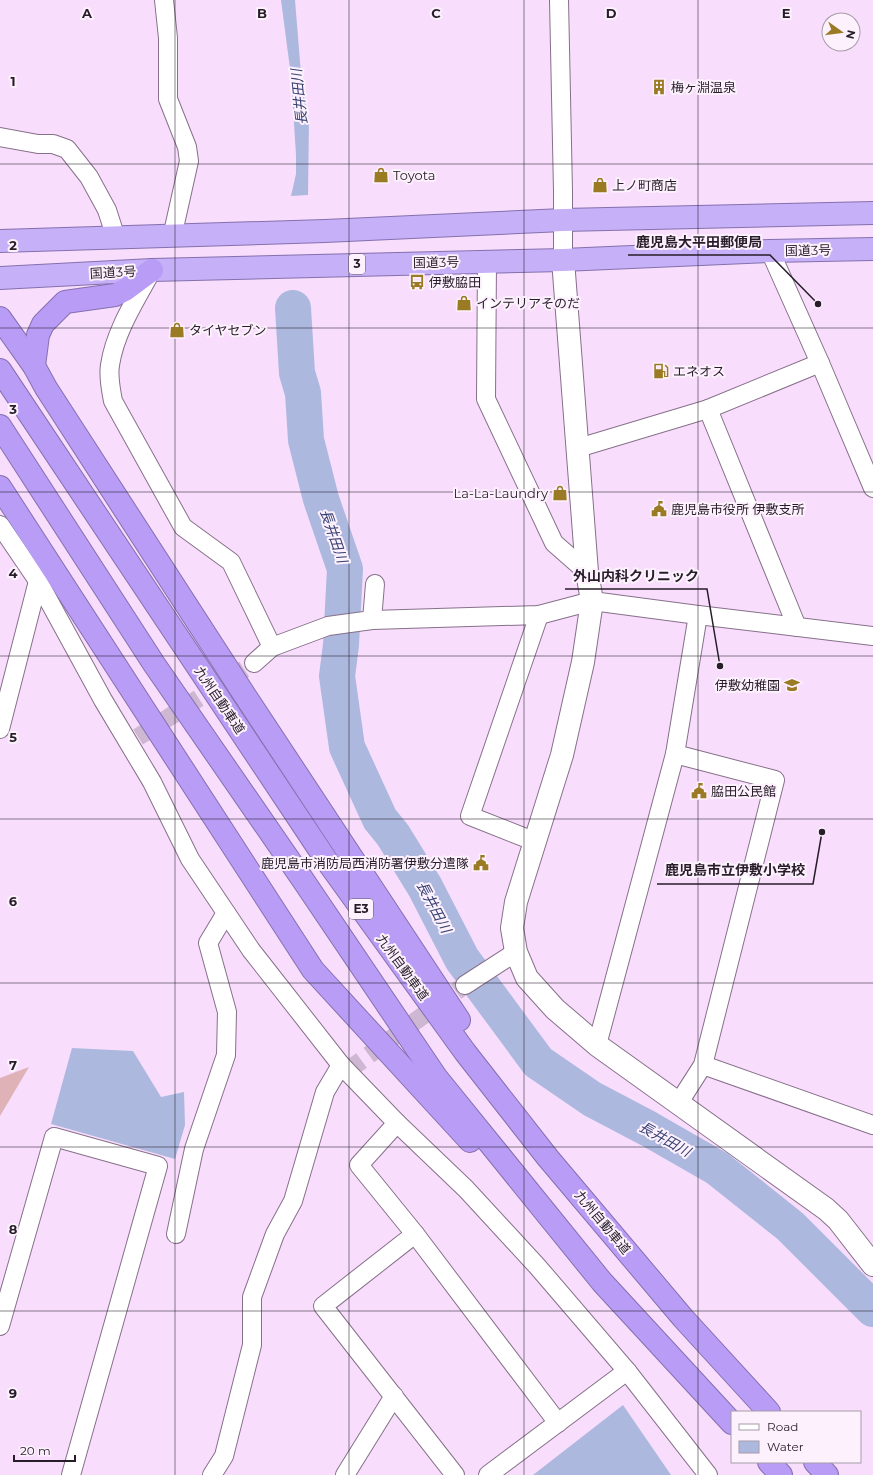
<svg xmlns="http://www.w3.org/2000/svg" width="873" height="1475" viewBox="0 0 873 1475" font-family="Montserrat,'Noto Sans JP',sans-serif">
<style>
.green{fill:#deb2b6}
.water{fill:#adb8df}
.lines{fill:none;stroke-linecap:round;stroke-linejoin:round}
.river{stroke:#adb8df;stroke-width:36}
.minor-tunnel{stroke:#ceb7d2;stroke-width:18;stroke-dasharray:18 9;stroke-linecap:butt}
.minor-casing{stroke:#87708a;stroke-width:20}
.tertiary-casing{stroke:#87708a;stroke-width:24}
.trunk-casing{stroke:#8570ae;stroke-width:24}
.motorway-casing{stroke:#8570ae;stroke-width:24}
.minor{stroke:#fff;stroke-width:18}
.tertiary{stroke:#fff;stroke-width:22}
.trunk{stroke:#c6b0f8;stroke-width:22}
.motorway{stroke:#b89cf6;stroke-width:22}
.grid{fill:none;stroke:#261d28;stroke-width:1;stroke-opacity:0.55}
.labels{text-anchor:middle;stroke-width:4;stroke-linejoin:round;paint-order:stroke}
.shield{fill:#fcf1fd;stroke:#665d68;stroke-width:1}
.shield-label{font-size:12px;font-weight:bold;fill:#261d28}
.poi-label{font-size:13px;fill:#261d28;stroke:#fcf1fd;text-anchor:start}
.street-label{font-size:13px;fill:#261d28;stroke:#fcf1fd}
.water-label{font-size:14px;font-style:italic;fill:#354072;stroke:#fcf1fd}
.grid-label{font-size:13px;text-anchor:middle;font-weight:bold;fill:#261d28;stroke:#fcf1fd;stroke-width:4;stroke-linejoin:round;paint-order:stroke}
.leader{fill:none;stroke:#261d28;stroke-width:1.5}
.callout-dot{fill:#261d28;stroke:#fcf1fd;stroke-width:1.5}
.callout-label{font-size:14px;text-anchor:middle;font-weight:bold;fill:#261d28;stroke:#fcf1fd;stroke-width:4;stroke-linejoin:round;paint-order:stroke}
</style>
<rect width="100%" height="100%" fill="#f8defc"/>
<!-- green -->
<polygon class="green" points="29,1067 0,1116 0,1078"/>
<!-- water -->
<g class="water">
<polygon points="281,0 295,0 302,86 309,120 308,195 291,196 296,174 296,155 291,76"/>
<polygon points="72,1048 133,1051 161,1097 184,1092 185,1125 175,1159 51,1124"/>
<polygon points="623,1405 671,1475 533,1475"/>
</g>
<g class="lines">
<!-- river -->
<polyline class="river" points="293,308 297,373 303,393 306,440 321,499 345,569 341,645 337,676 347,747 380,819 393,835 425,887 462,959 538,1062 592,1099 649,1129 717,1168 790,1226 873,1309"/>
<!-- minor-tunnel -->
<g class="minor-tunnel">
<polyline points="138,737 254,663"/>
<polyline points="347,1071 465,985"/>
</g>
<defs>
<g id="minor">
<polyline points="164,0 168,38 168,99 187,147 189,161 172,237"/>
<polyline points="559,0 563,191 563,260"/>
<polyline points="0,137 38,144 53,144 67,149 89,177 107,210 116,238"/>
<polyline points="770,251 820,363 873,488"/>
<polyline points="487,261 486,399 554,543 587,572"/>
<path d="M151,272C135,301 115,332 110,365C108,377 111,390 113,401L183,527L231,562L272,647"/>
<polyline points="708,409 797,627"/>
<polyline points="578,448 708,409 820,363"/>
<polyline points="0,525 38,581 103,700 152,782 190,859 251,950 341,1065 397,1123 466,1189 537,1266 627,1371 708,1475"/>
<polyline points="372,620 375,584"/>
<polyline points="254,663 272,647 328,626 372,620 539,615 592,601 698,615 873,636"/>
<polyline points="0,729 38,581"/>
<polyline points="675,754 775,780 703,1065 678,1104"/>
<polyline points="536,842 470,816 539,615"/>
<polyline points="465,985 516,952"/>
<polyline points="597,1045 675,754 698,615"/>
<polyline points="703,1065 873,1125"/>
<polyline points="397,1123 359,1165 415,1234 558,1423"/>
<polyline points="176,1234 194,1149 226,1055 227,1012 208,943 226,913"/>
<polyline points="415,1234 323,1306 455,1475"/>
<polyline points="0,1326 54,1137 158,1166 71,1475"/>
<polyline points="212,1475 224,1456 252,1345 252,1297 275,1234 293,1201 325,1092 341,1065"/>
<polyline points="345,1475 394,1396"/>
<polyline points="488,1475 627,1371"/>
</g>
<polyline id="tertiary" points="563,260 587,572 592,601 583,662 562,755 516,902 512,928 516,952 527,978 555,1009 597,1045 826,1209 838,1220 873,1265"/>
<g id="trunk">
<polyline points="0,241 325,231 563,220 873,213"/>
<polyline points="0,278 152,270 563,260 770,251 873,249"/>
</g>
<g id="motorway">
<polyline points="0,318 34,366 46,388 242,691 459,1020"/>
<polyline points="34,366 38,335 43,324 65,302 115,295 125,290 152,270"/>
<polyline points="0,370 327,861 465,1052 548,1158 683,1318 769,1412"/>
<polyline points="0,426 154,664 303,880 436,1077 602,1282 732,1423"/>
<polyline points="0,487 313,970 470,1141"/>
<polyline points="769,1462 781,1475"/>
<polyline points="815,1462 827,1475"/>
</g>
</defs>
<!-- minor casing -->
<use href="#minor" class="minor-casing"/>
<!-- tertiary casing -->
<use href="#tertiary" class="tertiary-casing"/>
<!-- trunk casing -->
<use href="#trunk" class="trunk-casing"/>
<!-- motorway casing -->
<use href="#motorway" class="motorway-casing"/>
<!-- minor -->
<use href="#minor" class="minor"/>
<!-- tertiary -->
<use href="#tertiary" class="tertiary"/>
<!-- trunk -->
<use href="#trunk" class="trunk"/>
<!-- motorway -->
<use href="#motorway" class="motorway"/>
</g>
<!-- grid -->
<path class="grid" d="M175,0V1475M349,0V1475M524,0V1475M698,0V1475M0,164H873M0,328H873M0,492H873M0,656H873M0,819H873M0,983H873M0,1147H873M0,1311H873"/>
<!-- icons -->
<defs>
<symbol id="building-bare" viewBox="-9 -9 18 18"><path d="M-4-6H4V6H1V3H-1V6H-4ZM-2.5-4.3h1.7v1.8h-1.7ZM.8-4.3h1.7v1.8H.8ZM-2.5-1h1.7V.8h-1.7ZM.8-1h1.7V.8H.8Z" fill="#9b7a24" stroke="#fcf1fd" stroke-width="2.5" paint-order="stroke"/></symbol>
<symbol id="shop-bare" viewBox="-9 -9 18 18"><path d="M-5-2.5h2.3a2.7 3.5 0 0 1 5.4 0H5L5.5 6h-11ZM-1.5-2.5h3a1.5 2.3 0 0 0-3 0Z" fill="#9b7a24" stroke="#fcf1fd" stroke-width="2.5" paint-order="stroke"/></symbol>
<symbol id="bus-bare" viewBox="-9 -9 18 18"><path d="M-5-6H5V4H4V6H2V4H-2V6H-4V4H-5ZM-3.5-4V0h7V-4ZM-3.5 1.2v1.5H-2V1.2ZM2 1.2v1.5H3.5V1.2Z" fill="#9b7a24" stroke="#fcf1fd" stroke-width="2.5" paint-order="stroke"/></symbol>
<symbol id="fuel-bare" viewBox="-9 -9 18 18"><path d="M-5.5-6h7V0h2V4h1.3V-2.5L3-4.5l.8-.8L6-3V5H2.5V1h-1V6h-7ZM-4.2-4.7v3.2H.2V-4.7Z" fill="#9b7a24" stroke="#fcf1fd" stroke-width="2.5" paint-order="stroke"/></symbol>
<symbol id="civic-bare" viewBox="-9 -9 18 18"><path d="M-.6-6.5H3V-4.5H.6V-3L4-1V1h2V6H-6V1h2V-1L-.6-3ZM-1.2 2.5V6h2.4V2.5Z" fill="#9b7a24" stroke="#fcf1fd" stroke-width="2.5" paint-order="stroke"/></symbol>
<symbol id="school-bare" viewBox="-9 -9 18 18"><path d="M0-5L7-2L0 1L-7-2ZM-4 1L0 2.5L4 1V4Q0 6-4 4Z" fill="#9b7a24" stroke="#fcf1fd" stroke-width="2.5" paint-order="stroke"/></symbol>
</defs>
<g fill-rule="evenodd">
<use href="#building-bare" x="648" y="76" width="22" height="22"/>
<use href="#shop-bare" x="370" y="164" width="22" height="22"/>
<use href="#shop-bare" x="589" y="174" width="22" height="22"/>
<use href="#bus-bare" x="406" y="271" width="22" height="22"/>
<use href="#shop-bare" x="453" y="292" width="22" height="22"/>
<use href="#shop-bare" x="166" y="319" width="22" height="22"/>
<use href="#fuel-bare" x="650" y="360" width="22" height="22"/>
<use href="#shop-bare" x="549" y="482" width="22" height="22"/>
<use href="#civic-bare" x="648" y="498" width="22" height="22"/>
<use href="#school-bare" x="781" y="674" width="22" height="22"/>
<use href="#civic-bare" x="688" y="780" width="22" height="22"/>
<use href="#civic-bare" x="470" y="852" width="22" height="22"/>
</g>
<g class="labels">
<!-- shield labels -->
<g class="shield">
<rect x="349" y="254" width="16" height="20" rx="3"/>
<rect x="349" y="899" width="24" height="20" rx="3"/>
</g>
<g class="shield-label">
<text x="357" y="268">3</text>
<text x="361" y="913">E3</text>
</g>
<!-- poi labels -->
<g class="poi-label">
<text x="671" y="92">梅ヶ淵温泉</text>
<text x="393" y="180">Toyota</text>
<text x="612" y="190">上ノ町商店</text>
<text x="429" y="287">伊敷脇田</text>
<text x="476" y="308">インテリアそのだ</text>
<text x="189" y="335">タイヤセブン</text>
<text x="673" y="376">エネオス</text>
<text x="548" y="498" text-anchor="end">La-La-Laundry</text>
<text x="671" y="514">鹿児島市役所 伊敷支所</text>
<text x="780" y="690" text-anchor="end">伊敷幼稚園</text>
<text x="711" y="796">脇田公民館</text>
<text x="469" y="868" text-anchor="end">鹿児島市消防局西消防署伊敷分遣隊</text>
</g>
<!-- street labels -->
<g class="street-label">
<text transform="translate(808 250) rotate(-1)" y="5">国道3号</text>
<text transform="translate(436 262) rotate(-1)" y="5">国道3号</text>
<text transform="translate(113 272) rotate(-3)" y="5">国道3号</text>
<text transform="translate(220 700) rotate(56)" y="5">九州自動車道</text>
<text transform="translate(403 967) rotate(54)" y="5">九州自動車道</text>
<text transform="translate(603 1222) rotate(50)" y="5">九州自動車道</text>
</g>
<!-- water labels -->
<g class="water-label">
<text transform="translate(299 97) rotate(-96)" y="5">長井田川</text>
<text transform="translate(334 536) rotate(71)" y="5">長井田川</text>
<text transform="translate(434 907) rotate(62)" y="5">長井田川</text>
<text transform="translate(665 1139) rotate(29)" y="5">長井田川</text>
</g>
</g>
<g class="grid-label">
<text x="87" y="18">A</text>
<text x="262" y="18">B</text>
<text x="436" y="18">C</text>
<text x="611" y="18">D</text>
<text x="786" y="18">E</text>
<text x="13" y="86">1</text>
<text x="13" y="250">2</text>
<text x="13" y="414">3</text>
<text x="13" y="578">4</text>
<text x="13" y="742">5</text>
<text x="13" y="906">6</text>
<text x="13" y="1070">7</text>
<text x="13" y="1234">8</text>
<text x="13" y="1398">9</text>
</g>
<!-- callouts -->
<path class="leader" d="M818 304L770 255H628M720 666L707 589H565M822 832L813 884H657"/>
<g class="callout-dot">
<circle cx="818" cy="304" r="4"/>
<circle cx="720" cy="666" r="4"/>
<circle cx="822" cy="832" r="4"/>
</g>
<g class="callout-label">
<text x="699" y="247">鹿児島大平田郵便局</text>
<text x="636" y="581">外山内科クリニック</text>
<text x="735" y="875">鹿児島市立伊敷小学校</text>
</g>
<!-- legend -->
<rect x="731" y="1411" width="130" height="52" fill="#fcf1fd" stroke="#a69ca8"/>
<rect x="739" y="1424" width="20" height="6" fill="#ffffff" stroke="#a69ca8"/>
<text x="767" y="1431" font-size="12" fill="#261d28">Road</text>
<rect x="739" y="1441" width="20" height="12" fill="#adb8df" stroke="#a69ca8"/>
<text x="767" y="1451" font-size="12" fill="#261d28">Water</text>
<!-- north arrow -->
<g transform="translate(841 32) rotate(104)"><circle r="19" fill="#fcf1fd" stroke="#a69ca8"/>
<path d="M0-3L7 15L0 10L-7 15Z" fill="#9b7a24"/>
<text y="-6" font-size="11" font-weight="bold" text-anchor="middle" fill="#261d28">N</text>
</g>
<!-- scale -->
<path d="M14 1455v6h61v-6" fill="none" stroke="#261d28" stroke-width="2"/>
<text x="20" y="1455" font-size="12" fill="#261d28" stroke="#fcf1fd" stroke-width="3" paint-order="stroke">20 m</text>
</svg>
